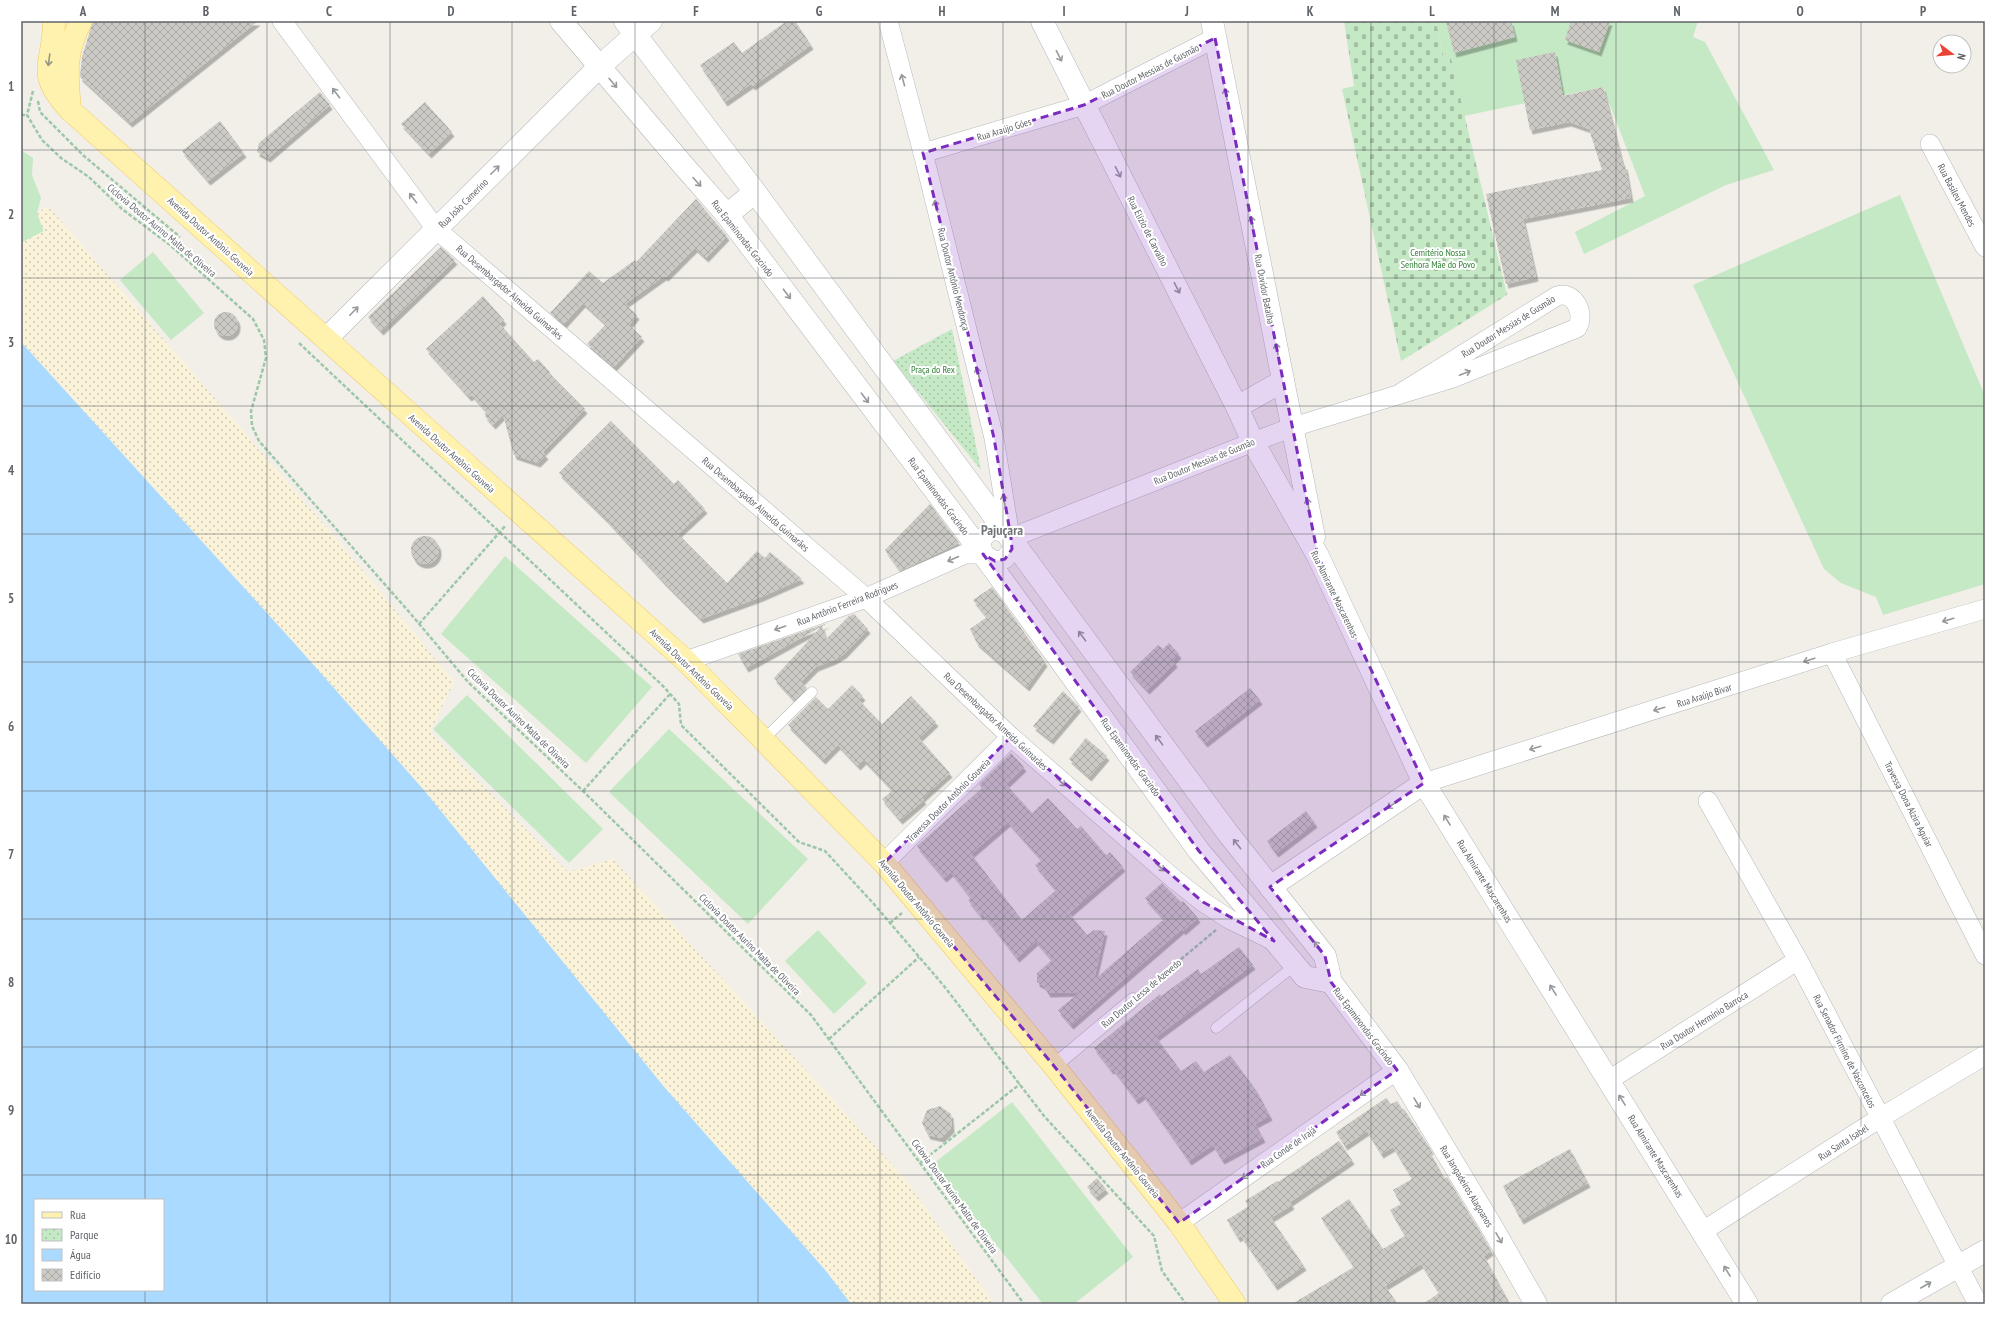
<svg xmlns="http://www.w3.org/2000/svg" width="2006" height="1325" viewBox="0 0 2006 1325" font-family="'PT Sans Narrow',sans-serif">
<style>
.grass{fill:#c5e8c5}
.sand{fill:url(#sand-dots)}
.cemetery{fill:url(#cemetery-stones)}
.park{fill:url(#park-dots)}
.water{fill:#aadaff;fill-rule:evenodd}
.building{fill:url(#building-cross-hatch);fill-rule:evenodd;filter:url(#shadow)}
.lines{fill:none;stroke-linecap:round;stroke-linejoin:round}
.service-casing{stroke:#b5b8bc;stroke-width:11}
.pedestrian-casing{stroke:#b5b8bc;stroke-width:15}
.minor-casing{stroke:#b5b8bc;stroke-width:20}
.tertiary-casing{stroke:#b5b8bc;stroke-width:23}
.primary-casing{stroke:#f2c960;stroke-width:23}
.path{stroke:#9cc7a9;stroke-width:2.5;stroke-dasharray:4 2;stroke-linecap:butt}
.service{stroke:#fff;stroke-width:10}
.pedestrian{stroke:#fff;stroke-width:14}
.minor{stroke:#fff;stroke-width:19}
.tertiary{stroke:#fff;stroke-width:22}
.primary{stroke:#fff2af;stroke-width:22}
.oneway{stroke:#979a9d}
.oneway2{stroke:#979581}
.marked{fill:#7b2cbf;fill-opacity:0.2;stroke:#7b2cbf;stroke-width:3;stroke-dasharray:8 5;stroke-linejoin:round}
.grid{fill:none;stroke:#5f6368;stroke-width:1;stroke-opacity:0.55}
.labels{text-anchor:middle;stroke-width:4;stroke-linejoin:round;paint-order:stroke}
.street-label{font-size:10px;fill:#5f6368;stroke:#fff}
.park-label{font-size:10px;fill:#348238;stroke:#fff}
.district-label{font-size:14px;font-weight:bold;fill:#70757a;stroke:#fff}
.neatline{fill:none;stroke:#5f6368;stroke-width:1.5}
.grid-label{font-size:13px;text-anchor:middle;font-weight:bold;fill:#5f6368}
</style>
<defs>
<pattern id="sand-dots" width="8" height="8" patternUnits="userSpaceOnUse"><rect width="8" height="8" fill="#fbf3d9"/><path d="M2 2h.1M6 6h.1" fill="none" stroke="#cec8b4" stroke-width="1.8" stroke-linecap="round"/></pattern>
<pattern id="cemetery-stones" width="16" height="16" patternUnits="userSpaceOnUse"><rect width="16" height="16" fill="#c5e8c5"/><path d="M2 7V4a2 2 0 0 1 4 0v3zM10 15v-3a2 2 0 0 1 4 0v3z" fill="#a3c0a4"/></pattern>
<pattern id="park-dots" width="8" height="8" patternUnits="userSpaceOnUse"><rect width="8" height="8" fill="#c5e8c5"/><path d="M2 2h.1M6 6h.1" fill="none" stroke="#a3c0a4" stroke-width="1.8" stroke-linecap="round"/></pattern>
<pattern id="building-cross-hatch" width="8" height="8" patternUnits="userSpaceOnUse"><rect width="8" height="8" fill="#cccac5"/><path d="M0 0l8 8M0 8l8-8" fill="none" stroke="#a9a8a4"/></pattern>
<filter id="shadow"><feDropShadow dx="2.5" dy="4.5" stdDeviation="0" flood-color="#0004"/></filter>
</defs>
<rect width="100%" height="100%" fill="#f1efe8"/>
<!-- grass -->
<g class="grass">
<polygon points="1436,21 1698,21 1693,37 1705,42 1774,170 1726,185 1584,254 1575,232 1645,196 1603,87 1464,116 1450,54 1443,55"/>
<polygon points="21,150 33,158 32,175 41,198 37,213 44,231 21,243"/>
<polygon points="1900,195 1985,396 1985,584 1883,615 1876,597 1841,583 1824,569 1693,285"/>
<polygon points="153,252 204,313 171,340 120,280"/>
<polygon points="505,556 652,687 586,763 441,634"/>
<polygon points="467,695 603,829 569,863 433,729"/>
<polygon points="669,729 808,859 748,924 609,792"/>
<polygon points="818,930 867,983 834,1014 785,961"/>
<polygon points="1012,1102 1133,1257 1074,1304 1043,1304 933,1164"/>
</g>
<!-- sand -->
<polygon class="sand" points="48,206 341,544 454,682 430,732 568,872 613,859 906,1180 994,1304 851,1304 826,1271 665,1088 295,644 21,342 21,243 44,231 37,213"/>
<!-- cemetery -->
<polygon class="cemetery" points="1344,21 1436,21 1443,55 1450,54 1507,295 1401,361 1342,89 1354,86"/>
<!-- park -->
<polygon class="park" points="952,329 981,470 893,361"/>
<!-- water -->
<path class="water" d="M21,342L295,644L423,789L665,1088L826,1271L851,1304H21ZM35,1200H163V1290H35Z"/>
<!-- building -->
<g class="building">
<polygon points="93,21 258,21 130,123 80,77 82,57"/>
<polygon points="787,21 795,21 811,45 753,86 751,84 725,102 700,65 734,42 742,53"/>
<polygon points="1446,21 1511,21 1515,37 1454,53"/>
<polygon points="1571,21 1610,21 1599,52 1565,40"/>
<polygon points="1555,52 1563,96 1603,87 1623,166 1625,165 1631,198 1523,219 1536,277 1506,284 1486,194 1602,170 1589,129 1569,122 1530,130 1516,60"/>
<polygon points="320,92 330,105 268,158 257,152 259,143"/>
<polygon points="425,102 452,132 429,154 401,124"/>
<polygon points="220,121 244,153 208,181 182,151"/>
<polygon points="696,199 727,236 706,258 695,248 666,277 664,276 625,304 637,315 629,325 642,337 614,367 587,344 606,324 583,303 564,324 550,313 589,271 603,283 635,260 636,262"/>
<polygon points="441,247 455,260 381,331 368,317"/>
<polygon points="483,296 504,320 500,324 534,362 538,359 550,372 549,373 585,409 543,452 546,455 538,463 514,455 503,415 493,425 485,416 486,411 472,395 469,397 426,349"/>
<circle cx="226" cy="324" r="12"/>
<polygon points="611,421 674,484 678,480 705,509 678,534 727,583 757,551 765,558 770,552 802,579 761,597 701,619 662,580 607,520 559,473"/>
<polygon points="930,504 959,543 900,571 885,550"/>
<circle cx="425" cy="550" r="14"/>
<polygon points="992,587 1045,662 1027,687 977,643 970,629 987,617 973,600"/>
<polygon points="854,614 868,629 844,654 834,660 816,667 801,682 807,688 794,700 774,678 821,627 746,668 738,654 828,623 822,626 826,639 849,616"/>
<polygon points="1169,643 1179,654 1173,660 1175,663 1147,690 1130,672 1158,645 1163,649"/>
<polygon points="852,685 863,696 859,700 882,724 911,696 936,722 919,738 950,773 922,798 924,800 900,820 882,799 893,790 864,760 858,766 838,745 823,760 788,725 816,697 828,709"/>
<polygon points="1250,688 1260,700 1205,743 1195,731"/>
<polygon points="1063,691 1079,707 1051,740 1033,726"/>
<polygon points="1086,738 1107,756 1089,777 1069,759"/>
<path d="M1011,753L1024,767L1006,784L1032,813L1048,798L1077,829L1081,826L1106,855L1110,852L1123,867L1069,913L1087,935L1094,930L1105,931L1094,980L1164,919L1145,898L1162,883L1181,902L1183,901L1198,918L1183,931L1182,929L1071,1025L1058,1010L1080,992L1048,993L1044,986L1037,982V973L1052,960L1036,941L1017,958L983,914L981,916L968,900L971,898L951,872L944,878L917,846L982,788L979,784ZM1008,822L1042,860L1035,865L1056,890L1022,920L971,854Z"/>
<polygon points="1306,811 1315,823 1276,853 1267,841"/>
<polygon points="1239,947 1253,965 1156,1037 1181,1071 1196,1061 1204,1072 1230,1055 1256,1090 1270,1116 1255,1124 1263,1138 1222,1160 1213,1145 1189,1161 1143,1095 1136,1100 1113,1069 1111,1070 1094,1048 1160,994 1161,996 1198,969 1201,974"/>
<polygon points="1386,1098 1391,1104 1397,1101 1403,1110 1404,1109 1431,1150 1429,1151 1445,1179 1447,1177 1482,1235 1491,1251 1484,1256 1510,1304 1423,1304 1439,1293 1421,1264 1385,1286 1398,1304 1292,1304 1354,1267 1321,1218 1349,1199 1383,1249 1405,1236 1390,1210 1401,1204 1393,1190 1412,1179 1393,1147 1381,1154 1367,1131 1345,1146 1336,1132"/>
<polygon points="940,1106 951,1114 952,1128 942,1138 928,1135 922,1123 927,1110"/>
<polygon points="1339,1141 1352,1160 1290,1202 1292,1205 1271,1218 1304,1266 1275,1286 1241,1236 1238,1238 1227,1220 1249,1206 1245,1201 1277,1181 1278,1182"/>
<polygon points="1570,1149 1588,1183 1521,1220 1503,1186"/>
<polygon points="1097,1178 1106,1189 1096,1197 1087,1187"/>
</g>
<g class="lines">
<defs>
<g id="service">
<polyline points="764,739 812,692"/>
<polyline points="1216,1028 1294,966"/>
</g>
<polyline id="pedestrian" points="1054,1066 1133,1000"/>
<g id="minor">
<polyline points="282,21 436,229 866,598 1011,737 1174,879 1203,902 1229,919 1274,941"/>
<polyline points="888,21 923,153 994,438 1012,549 1005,559 995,561 983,554"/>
<polyline points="1930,144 1985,247"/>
<polyline points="923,153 1084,105 1215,38"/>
<path d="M1011,538L1253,442L1293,427L1453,378L1577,328C1586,314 1574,290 1557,296L1401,393"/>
<polyline points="1832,653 1985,955"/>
<polyline points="686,661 866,598 965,554 983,554 981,541 989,531 1000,531 1011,538"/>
<polyline points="1424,783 1832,653 1985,609"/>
<polyline points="1708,801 1798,960 1978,1304"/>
<polyline points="884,863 1011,737"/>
<polyline points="1609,1080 1798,960"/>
<polyline points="1179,1223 1397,1070"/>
<polyline points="1703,1231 1880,1118 1985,1055"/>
</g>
<g id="tertiary">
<polyline points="561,21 683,165 727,215 983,554 1199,851 1305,977 1331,982"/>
<polyline points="625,21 755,192 1227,832 1325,956 1331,982 1397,1070 1493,1229 1536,1304"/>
<polyline points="1042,21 1237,407 1253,442 1318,556 1424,783 1747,1304"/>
<polyline points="1212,21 1314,537"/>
<polyline points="727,215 755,192"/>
<polyline points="326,339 599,67 651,21"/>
<polyline points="1237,407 1283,381"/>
<polyline points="1270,887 1424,783"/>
<polyline points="1892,1304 1985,1251"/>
</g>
<g id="primary">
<path d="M54,21C54,66 34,71 70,110L686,661L884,863L1054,1066L1120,1149L1179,1223L1235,1304"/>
<path d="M70,110C67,73 64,55 81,21"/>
</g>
</defs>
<!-- service casing -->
<use href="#service" class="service-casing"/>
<!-- pedestrian casing -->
<use href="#pedestrian" class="pedestrian-casing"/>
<!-- minor casing -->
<use href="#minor" class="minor-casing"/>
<!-- tertiary casing -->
<use href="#tertiary" class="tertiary-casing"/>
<!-- primary casing -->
<use href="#primary" class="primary-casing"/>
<!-- path -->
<g class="path">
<polyline points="33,91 27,115 42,140 61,158 89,177 122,209 170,245 253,319 264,340 266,358 251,411 252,426 259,441 410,613 468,682 583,791 811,1015 1024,1304"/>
<polyline points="38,101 40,112 84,156 180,237"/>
<polyline points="21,115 27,115"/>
<polyline points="299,343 664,687 679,704 681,725 799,842 825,851 873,903 944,986 1044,1116 1154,1236 1162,1271 1186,1304"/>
<polyline points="419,624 506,525"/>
<polyline points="583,791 670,694"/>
<polyline points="890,923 902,913"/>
<polyline points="1144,990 1216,930"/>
<polyline points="829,1039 919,957"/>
<polyline points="920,1163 1020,1084"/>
</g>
<!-- service -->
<use href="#service" class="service"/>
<!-- pedestrian -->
<use href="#pedestrian" class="pedestrian"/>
<!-- minor -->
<use href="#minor" class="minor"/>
<!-- tertiary -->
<use href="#tertiary" class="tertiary"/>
<!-- primary -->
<use href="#primary" class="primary"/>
</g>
<!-- one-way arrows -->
<defs><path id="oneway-shaft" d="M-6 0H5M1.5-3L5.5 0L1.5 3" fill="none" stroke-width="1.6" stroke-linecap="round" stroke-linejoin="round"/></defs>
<g class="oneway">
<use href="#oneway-shaft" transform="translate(1059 56) rotate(63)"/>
<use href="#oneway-shaft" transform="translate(903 80) rotate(-105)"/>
<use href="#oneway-shaft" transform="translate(613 83) rotate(50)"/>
<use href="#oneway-shaft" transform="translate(336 93) rotate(-127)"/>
<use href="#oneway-shaft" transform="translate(1226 94) rotate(-101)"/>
<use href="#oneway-shaft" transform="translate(495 170) rotate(-45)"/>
<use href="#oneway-shaft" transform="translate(1118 172) rotate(63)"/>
<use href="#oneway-shaft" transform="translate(697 182) rotate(48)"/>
<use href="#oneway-shaft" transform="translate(413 198) rotate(-127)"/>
<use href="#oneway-shaft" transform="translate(936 206) rotate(-104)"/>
<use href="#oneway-shaft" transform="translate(1252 222) rotate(-101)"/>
<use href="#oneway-shaft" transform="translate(1177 288) rotate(63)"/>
<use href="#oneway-shaft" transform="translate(787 294) rotate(53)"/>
<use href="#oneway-shaft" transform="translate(354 311) rotate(-45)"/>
<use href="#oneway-shaft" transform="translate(1277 349) rotate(-101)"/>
<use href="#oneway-shaft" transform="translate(978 373) rotate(-104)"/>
<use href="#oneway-shaft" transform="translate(1465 373) rotate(-21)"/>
<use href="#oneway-shaft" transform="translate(865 398) rotate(53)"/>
<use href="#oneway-shaft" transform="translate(1004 500) rotate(-100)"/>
<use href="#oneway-shaft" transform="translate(1308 504) rotate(-101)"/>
<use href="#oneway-shaft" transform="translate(953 559) rotate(156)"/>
<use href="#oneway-shaft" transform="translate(1948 620) rotate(164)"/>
<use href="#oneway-shaft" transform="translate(780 628) rotate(161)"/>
<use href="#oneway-shaft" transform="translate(1082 636) rotate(-127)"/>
<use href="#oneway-shaft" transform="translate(1809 660) rotate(162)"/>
<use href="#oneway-shaft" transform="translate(1659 709) rotate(163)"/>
<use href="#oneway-shaft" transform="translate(1159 740) rotate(-127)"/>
<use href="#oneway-shaft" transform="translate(1535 748) rotate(163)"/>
<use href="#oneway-shaft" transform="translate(1061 782) rotate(42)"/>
<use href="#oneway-shaft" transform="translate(1392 805) rotate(146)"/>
<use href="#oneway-shaft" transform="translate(1447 820) rotate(-122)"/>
<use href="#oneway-shaft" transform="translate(1237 844) rotate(-128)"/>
<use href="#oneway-shaft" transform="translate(1160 867) rotate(41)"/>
<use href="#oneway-shaft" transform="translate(1318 946) rotate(-129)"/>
<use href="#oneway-shaft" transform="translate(1553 990) rotate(-122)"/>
<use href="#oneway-shaft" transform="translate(1365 1092) rotate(145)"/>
<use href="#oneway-shaft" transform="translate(1622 1100) rotate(-122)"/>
<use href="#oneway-shaft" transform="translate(1417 1103) rotate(59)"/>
<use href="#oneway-shaft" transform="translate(1247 1175) rotate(145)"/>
<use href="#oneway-shaft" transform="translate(1499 1238) rotate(60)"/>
<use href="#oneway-shaft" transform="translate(1727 1271) rotate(-121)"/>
<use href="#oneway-shaft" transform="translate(1926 1285) rotate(-30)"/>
</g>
<use class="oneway2" href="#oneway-shaft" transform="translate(49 60) rotate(98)"/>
<!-- marked area -->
<path class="marked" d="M1215,38L1318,556L1424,783L1270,887L1325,956L1331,982L1397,1070L1179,1223L1054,1066L884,863L1011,737L1203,902L1274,941L1199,851L983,554L995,561L1005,559L1012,549L1011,538L994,438L923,153L1084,105Z"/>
<!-- grid -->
<path class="grid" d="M145,21V1200M267,21V1304M390,21V1304M512,21V1304M635,21V1304M758,21V1304M880,21V1304M1003,21V1304M1126,21V1304M1248,21V1304M1371,21V1304M1494,21V1304M1616,21V1304M1739,21V1304M1861,21V1304M21,150H1985M21,278H1985M21,406H1985M21,534H1985M21,662H1985M21,791H1985M21,919H1985M21,1047H1985M21,1175H1985M145,1290V1304"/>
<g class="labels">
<!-- street labels -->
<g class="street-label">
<text transform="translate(1150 71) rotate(-27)" y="4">Rua Doutor Messias de Gusmão</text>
<text transform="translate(1004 129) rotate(-17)" y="4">Rua Araújo Góes</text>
<text transform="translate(1957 195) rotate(62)" y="4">Rua Basileu Mendes</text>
<text transform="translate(463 203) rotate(-45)" y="4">Rua João Camerino</text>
<text transform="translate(162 230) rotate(40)" y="4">Ciclovia Doutor Aurino Malta de Oliveira</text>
<text transform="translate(1148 231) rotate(63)" y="4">Rua Elízio de Carvalho</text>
<text transform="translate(211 236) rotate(42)" y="4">Avenida Doutor Antônio Gouveia</text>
<text transform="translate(743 238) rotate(52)" y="4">Rua Epaminondas Gracindo</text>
<text transform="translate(954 279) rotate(76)" y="4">Rua Doutor Antônio Mendonça</text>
<text transform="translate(1265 289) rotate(79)" y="4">Rua Ouvidor Batalha</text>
<text transform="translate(510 292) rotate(41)" y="4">Rua Desembargador Almeida Guimarães</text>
<text transform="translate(1508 326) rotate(-32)" y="4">Rua Doutor Messias de Gusmão</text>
<text transform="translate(452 453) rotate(42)" y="4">Avenida Doutor Antônio Gouveia</text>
<text transform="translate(1204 461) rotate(-22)" y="4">Rua Doutor Messias de Gusmão</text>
<text transform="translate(939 496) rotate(53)" y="4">Rua Epaminondas Gracindo</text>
<text transform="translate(756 504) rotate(41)" y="4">Rua Desembargador Almeida Guimarães</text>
<text transform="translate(1335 594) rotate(64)" y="4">Rua Almirante Mascarenhas</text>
<text transform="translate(847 603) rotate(-21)" y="4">Rua Antônio Ferreira Rodrigues</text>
<text transform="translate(692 669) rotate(44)" y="4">Avenida Doutor Antônio Gouveia</text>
<text transform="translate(1704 695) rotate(-18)" y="4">Rua Araújo Bivar</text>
<text transform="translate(519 718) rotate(44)" y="4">Ciclovia Doutor Aurino Malta de Oliveira</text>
<text transform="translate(996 721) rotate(43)" y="4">Rua Desembargador Almeida Guimarães</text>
<text transform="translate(1131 757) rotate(54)" y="4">Rua Epaminondas Gracindo</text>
<text transform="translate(948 800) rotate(-45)" y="4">Travessa Doutor Antônio Gouveia</text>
<text transform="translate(1909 804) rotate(63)" y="4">Travessa Dona Alzira Aguiar</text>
<text transform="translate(1485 881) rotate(58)" y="4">Rua Almirante Mascarenhas</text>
<text transform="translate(917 903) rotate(50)" y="4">Avenida Doutor Antônio Gouveia</text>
<text transform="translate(750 944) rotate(45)" y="4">Ciclovia Doutor Aurino Malta de Oliveira</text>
<text transform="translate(1141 993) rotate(-40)" y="4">Rua Doutor Lessa de Azevedo</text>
<text transform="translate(1704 1020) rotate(-32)" y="4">Rua Doutor Hermínio Barroca</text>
<text transform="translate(1364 1026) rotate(53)" y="4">Rua Epaminondas Gracindo</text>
<text transform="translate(1845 1051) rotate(63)" y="4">Rua Senador Firmino de Vasconcelos</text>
<text transform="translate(1843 1142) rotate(-33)" y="4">Rua Santa Isabel</text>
<text transform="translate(1288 1147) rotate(-35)" y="4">Rua Conde de Irajá</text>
<text transform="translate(1123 1153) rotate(51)" y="4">Avenida Doutor Antônio Gouveia</text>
<text transform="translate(1656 1156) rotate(58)" y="4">Rua Almirante Mascarenhas</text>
<text transform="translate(1467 1186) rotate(59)" y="4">Rua Jangadeiros Alagoanos</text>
<text transform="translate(955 1196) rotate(54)" y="4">Ciclovia Doutor Aurino Malta de Oliveira</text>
</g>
<!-- park labels -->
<g class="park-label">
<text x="1438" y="256">Cemitério Nossa<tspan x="1438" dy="12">Senhora Mãe do Povo</tspan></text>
<text x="933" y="373">Praça do Rex</text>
</g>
<!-- district labels -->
<g class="district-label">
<text x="1002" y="535">Pajuçara</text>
</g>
</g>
<!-- border -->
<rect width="2006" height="1325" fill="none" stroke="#ffffff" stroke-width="44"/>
<!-- legend -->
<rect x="34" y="1199" width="130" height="92" fill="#ffffff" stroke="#bfc1c3"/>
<rect x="42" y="1212" width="20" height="6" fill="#fff2af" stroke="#bfc1c3"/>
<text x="70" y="1219" font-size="12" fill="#5f6368">Rua</text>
<rect x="42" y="1229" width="20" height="12" fill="url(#park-dots)" stroke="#bfc1c3"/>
<text x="70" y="1239" font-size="12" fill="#5f6368">Parque</text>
<rect x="42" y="1249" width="20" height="12" fill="#aadaff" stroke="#bfc1c3"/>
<text x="70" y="1259" font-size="12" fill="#5f6368">Água</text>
<rect x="42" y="1269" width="20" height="12" fill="url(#building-cross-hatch)" stroke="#bfc1c3"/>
<text x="70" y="1279" font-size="12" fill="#5f6368">Edifício</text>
<!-- north arrow -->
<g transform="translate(1952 54) rotate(106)"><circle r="19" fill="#ffffff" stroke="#bfc1c3"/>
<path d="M0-3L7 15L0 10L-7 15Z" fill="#ea4335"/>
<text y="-6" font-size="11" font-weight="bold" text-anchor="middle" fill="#5f6368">N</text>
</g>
<rect x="22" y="22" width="1962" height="1281" class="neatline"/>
<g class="grid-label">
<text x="83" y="16">A</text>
<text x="206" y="16">B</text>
<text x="329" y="16">C</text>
<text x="451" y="16">D</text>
<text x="574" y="16">E</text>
<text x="696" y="16">F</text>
<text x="819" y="16">G</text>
<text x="942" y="16">H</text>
<text x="1064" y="16">I</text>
<text x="1187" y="16">J</text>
<text x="1310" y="16">K</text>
<text x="1432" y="16">L</text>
<text x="1555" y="16">M</text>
<text x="1677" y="16">N</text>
<text x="1800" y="16">O</text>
<text x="1923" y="16">P</text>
<text x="11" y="91">1</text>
<text x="11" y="219">2</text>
<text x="11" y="347">3</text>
<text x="11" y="475">4</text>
<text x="11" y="603">5</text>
<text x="11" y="731">6</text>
<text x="11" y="859">7</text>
<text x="11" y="987">8</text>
<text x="11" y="1115">9</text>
<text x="11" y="1244">10</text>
</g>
</svg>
